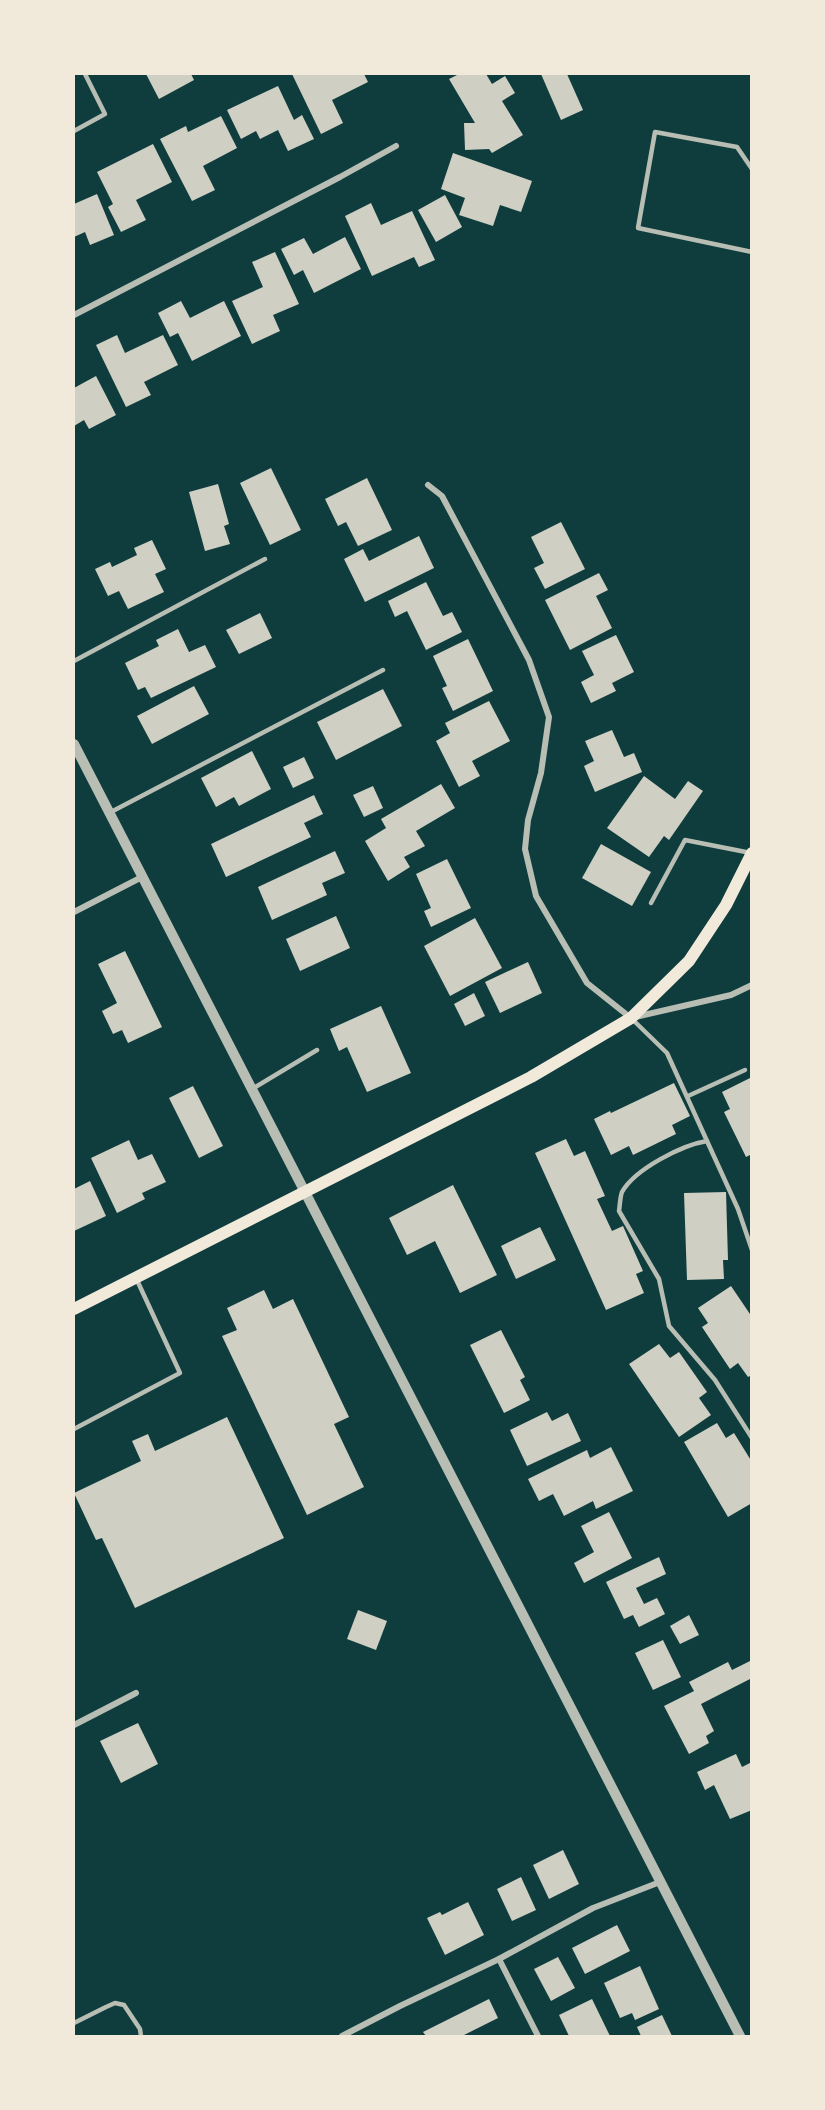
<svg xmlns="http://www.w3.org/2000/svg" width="825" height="2110" viewBox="0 0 825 2110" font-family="'Titillium Web',sans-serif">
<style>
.building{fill:#cfcfc3}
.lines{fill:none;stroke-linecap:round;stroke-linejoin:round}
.service{stroke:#b8beb3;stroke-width:4.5}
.minor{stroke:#b8beb3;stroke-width:6}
.tertiary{stroke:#b8beb3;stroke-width:10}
.secondary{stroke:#f1e9da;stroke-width:12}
</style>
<rect width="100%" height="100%" fill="#0f3d3e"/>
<!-- building -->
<g class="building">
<polygon points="146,74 191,74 194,80 159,99"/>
<polygon points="292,74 364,74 368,82 332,100 343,123 321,134"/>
<polygon points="459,74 486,74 492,84 505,76 515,93 502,101 523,135 492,153 489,149 465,150 464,123 475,123 449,79"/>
<polygon points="541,74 567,74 583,110 561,120"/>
<polygon points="278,86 294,120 302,115 314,139 288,151 278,130 260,139 256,131 241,139 227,110"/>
<polygon points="221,116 237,148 203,166 215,190 192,201 160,139 186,126 188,132"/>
<polygon points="153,144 172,182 136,200 146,220 121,232 108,207 113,204 97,172"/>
<polygon points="453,153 532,181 521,212 500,205 493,226 459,215 465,198 441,189"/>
<polygon points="97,194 114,235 90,245 85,232 74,237 74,204"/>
<polygon points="445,195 462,227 436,242 418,210"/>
<polygon points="371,203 381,225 412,211 435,260 419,267 414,257 372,276 345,216"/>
<polygon points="345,237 361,269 314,293 303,270 294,275 281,249 304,238 313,254"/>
<polygon points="275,252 299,304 273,315 280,331 252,344 232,301 263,287 252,262"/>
<polygon points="181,301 190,318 224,301 241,336 192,361 178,333 170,337 158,313"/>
<polygon points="117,335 125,353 163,335 178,365 144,382 151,395 126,407 96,345"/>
<polygon points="96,376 116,415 89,429 84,420 74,426 74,388"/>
<polygon points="271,468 301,530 270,545 240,483"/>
<polygon points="367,478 392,530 358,546 346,522 338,526 325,499"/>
<polygon points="218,484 229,524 224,526 230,544 205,551 189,492"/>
<polygon points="561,522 585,569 545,589 534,568 544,563 531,537"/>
<polygon points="419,536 434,568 365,602 344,559 363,549 369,561"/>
<polygon points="152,540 166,569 155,574 164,592 128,609 119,591 108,596 95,569 110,562 112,567 137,555 134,548"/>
<polygon points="599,573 608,590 596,596 612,628 570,650 545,600"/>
<polygon points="426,582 443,616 452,612 462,632 426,650 407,611 395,617 388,601"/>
<polygon points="260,613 272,638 239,654 226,630"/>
<polygon points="178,629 189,652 205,645 216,667 151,698 145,687 138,690 125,663 159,646 156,640"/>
<polygon points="616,635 634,672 612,683 616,691 591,703 581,682 594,675 582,651"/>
<polygon points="468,639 493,691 453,711 442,688 447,686 433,656"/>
<polygon points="194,686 209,714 152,744 137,716"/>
<polygon points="383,689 402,726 336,760 317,722"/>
<polygon points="489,701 510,741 472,761 480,776 459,787 436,741 450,733 445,723"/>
<polygon points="612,730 624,757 634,753 642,772 595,792 584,766 594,761 585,741"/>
<polygon points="252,751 271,789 239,806 234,797 216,807 201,778"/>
<polygon points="304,757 314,778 293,788 283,767"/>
<polygon points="644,776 675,799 688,781 703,791 669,840 664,836 649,857 607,828"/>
<polygon points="441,784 455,808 416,831 425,846 404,857 410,867 388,881 365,841 386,828 381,819"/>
<polygon points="373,786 383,808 364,817 353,795"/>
<polygon points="314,795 323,814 304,823 311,837 226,877 211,844"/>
<polygon points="601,844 651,872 632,906 582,878"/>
<polygon points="335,851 345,873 322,883 327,895 272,920 258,887"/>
<polygon points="447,859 471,908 431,927 424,911 431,908 416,874"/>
<polygon points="336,916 350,948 300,971 286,939"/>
<polygon points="475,918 502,968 450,996 424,946"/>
<polygon points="125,951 162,1027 128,1043 122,1030 113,1034 102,1011 117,1003 98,964"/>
<polygon points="528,962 542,993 500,1013 485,982"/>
<polygon points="474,993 485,1016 465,1026 454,1004"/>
<polygon points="381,1006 411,1073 367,1092 347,1047 339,1051 330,1029"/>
<polygon points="752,1077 752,1154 746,1157 724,1112 730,1109 722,1092"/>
<polygon points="674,1083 690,1116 672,1125 676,1134 633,1155 629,1146 611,1155 594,1119 610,1111 611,1113"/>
<polygon points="193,1086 223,1146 199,1158 169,1098"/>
<polygon points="566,1139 574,1156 585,1151 605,1196 597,1199 612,1231 623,1226 643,1271 636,1274 644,1293 606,1310 535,1153"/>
<polygon points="129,1140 138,1160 152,1154 166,1182 142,1193 145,1199 117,1213 91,1158"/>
<polygon points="90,1181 106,1216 74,1231 74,1189"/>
<polygon points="453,1185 497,1275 460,1293 435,1241 407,1255 389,1218"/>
<polygon points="726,1192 728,1260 723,1260 724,1279 687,1280 684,1193"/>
<polygon points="540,1227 556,1260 516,1279 501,1246"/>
<polygon points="731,1286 752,1317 752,1375 748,1377 738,1363 730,1369 702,1327 708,1323 698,1308"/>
<polygon points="264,1290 273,1309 293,1299 349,1417 334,1424 364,1487 307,1515 222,1336 237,1330 227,1308"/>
<polygon points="501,1330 525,1377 520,1380 530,1400 504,1413 470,1345"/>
<polygon points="659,1344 670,1358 679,1352 707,1392 699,1398 711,1415 679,1437 629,1364"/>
<polygon points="547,1412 552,1421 568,1413 581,1441 527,1466 510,1430"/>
<polygon points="227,1417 284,1538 135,1608 102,1538 96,1540 74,1493 141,1461 132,1441 148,1434 155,1451"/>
<polygon points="717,1423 726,1438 734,1433 752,1462 752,1503 728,1517 684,1442"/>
<polygon points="611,1447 633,1491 596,1509 593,1501 564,1516 553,1494 539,1501 528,1479 587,1450 590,1458"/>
<polygon points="609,1512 632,1558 584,1583 574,1563 594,1552 581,1526"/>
<polygon points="659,1557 666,1574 636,1588 644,1604 657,1598 665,1614 639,1627 633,1615 624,1619 606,1582"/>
<polygon points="358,1610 387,1621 376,1650 347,1639"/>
<polygon points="689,1615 699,1635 680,1644 670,1626"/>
<polygon points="663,1640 681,1677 653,1690 635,1653"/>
<polygon points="752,1660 752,1678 701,1704 714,1731 706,1736 709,1743 689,1754 664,1706 694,1691 689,1682 728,1662 732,1670"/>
<polygon points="138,1723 158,1764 121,1783 100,1741"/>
<polygon points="736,1754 742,1767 750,1763 752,1767 752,1810 730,1819 714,1785 705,1790 697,1772"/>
<polygon points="563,1850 579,1884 549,1899 533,1865"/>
<polygon points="521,1877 536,1910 512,1921 497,1889"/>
<polygon points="468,1902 484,1935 445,1955 427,1918 440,1912 442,1915"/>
<polygon points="617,1925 630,1951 585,1974 572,1948"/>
<polygon points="558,1957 575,1988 551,2001 534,1969"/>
<polygon points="640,1966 659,2009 635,2020 632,2013 620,2018 604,1983"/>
<polygon points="489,1999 498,2018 462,2036 426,2036 423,2032"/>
<polygon points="592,1999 610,2036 569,2036 559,2015"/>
<polygon points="662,2015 672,2036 641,2036 637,2027"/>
</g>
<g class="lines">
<!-- service -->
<g class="service">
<polyline points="74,131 105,114 85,74"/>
<polyline points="752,169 737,147 655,132 638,228 752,252"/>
<polyline points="74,661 265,559"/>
<polyline points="109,813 383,670"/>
<polyline points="651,903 685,840 751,853"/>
<polyline points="633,1020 667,1053 707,1141"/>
<polyline points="252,1089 317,1050"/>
<polyline points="688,1096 745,1070"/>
<path d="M752,1250L738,1209L707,1141C682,1145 635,1169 622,1192C620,1197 620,1205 619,1211L659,1279L669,1326L715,1380L752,1438"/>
<polyline points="74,1429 180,1373 136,1278"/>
<polyline points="74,2023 106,2007 115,2003 124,2005 140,2029 141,2036"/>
</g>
<!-- minor -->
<g class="minor">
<polyline points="74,315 340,177 396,146"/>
<polyline points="428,485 442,496 529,660 549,717 541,773 528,820 525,849 536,896 587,983 631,1018 731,995 752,985"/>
<polyline points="74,912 142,877"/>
<polyline points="74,1725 136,1693"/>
<polyline points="499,1959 538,2036"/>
<polyline points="342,2036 400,2006 499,1959 593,1908 660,1882"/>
</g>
<!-- tertiary -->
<polyline class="tertiary" points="74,744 740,2036"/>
<!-- secondary -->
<polyline class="secondary" points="74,1309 531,1077 631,1018 689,961 726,905 752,853"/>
</g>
<!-- border -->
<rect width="825" height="2110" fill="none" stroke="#f1e9da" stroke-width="150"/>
</svg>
